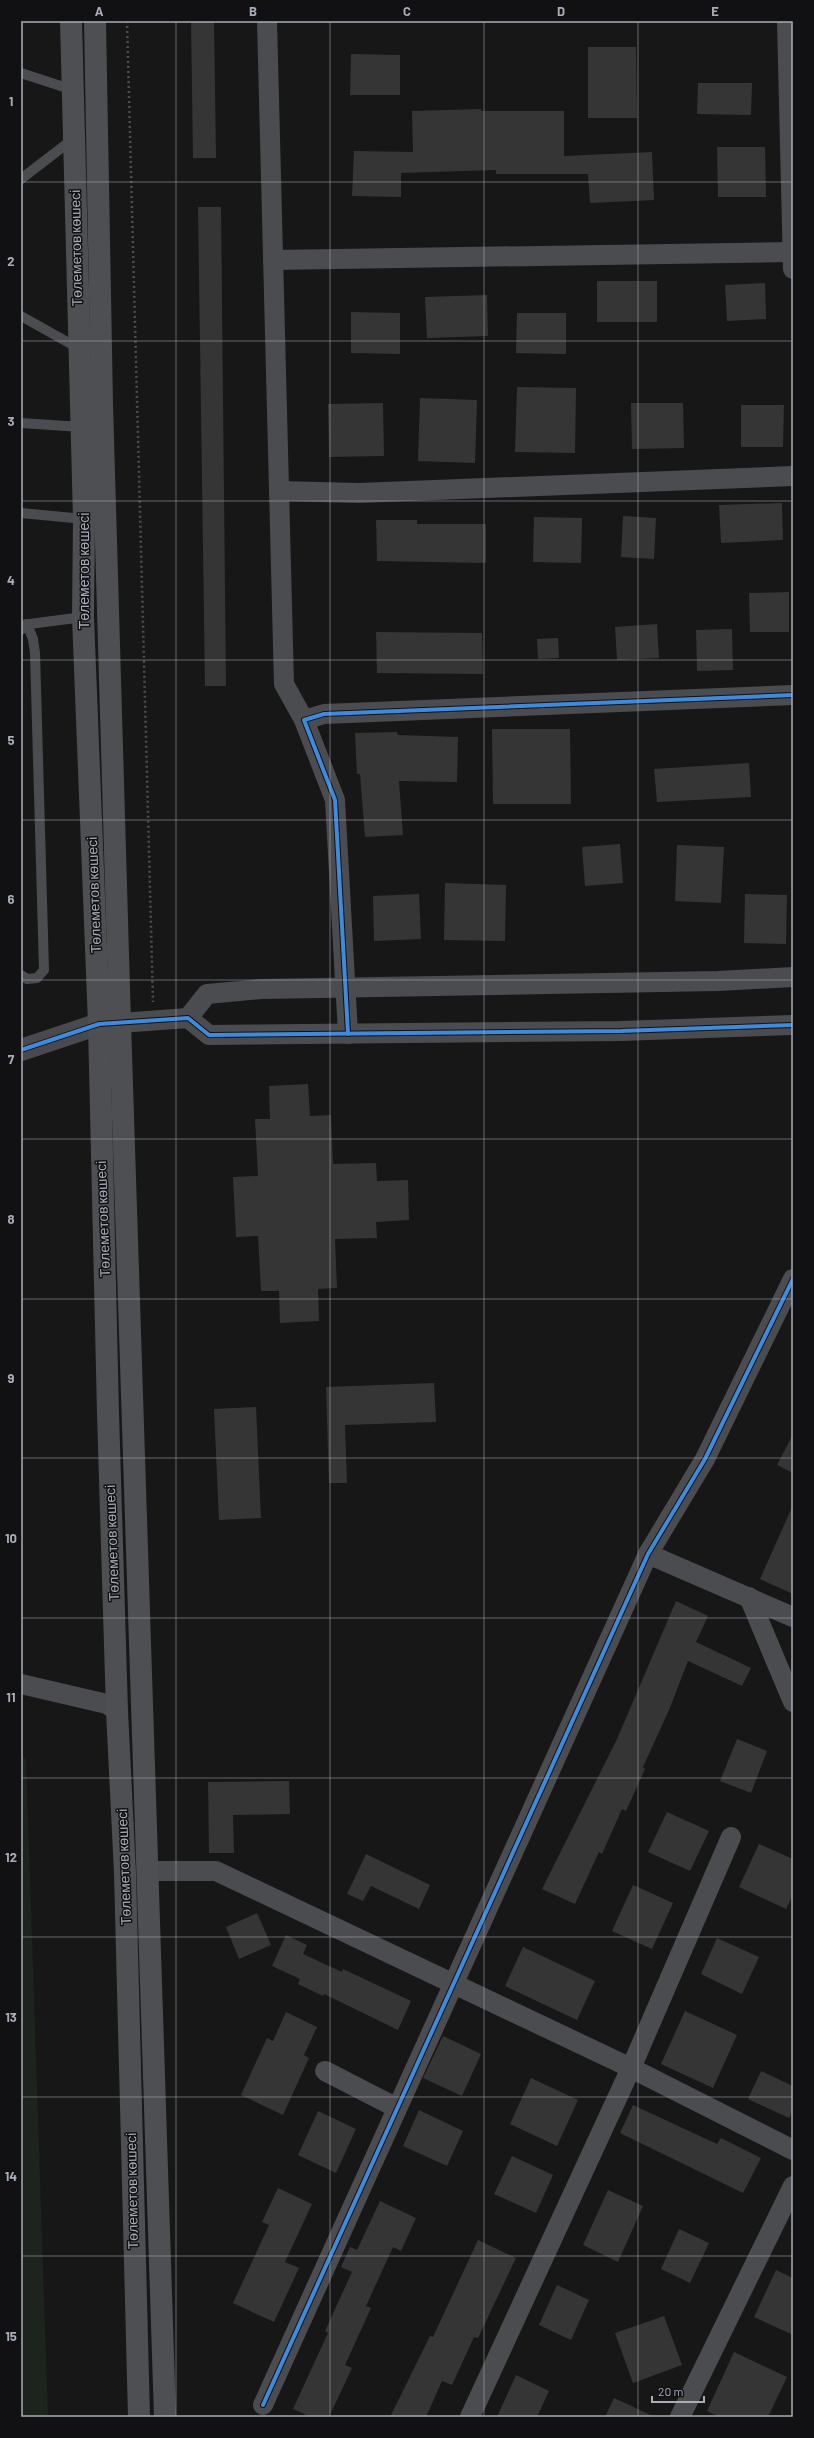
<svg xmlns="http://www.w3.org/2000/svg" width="814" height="2438" viewBox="0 0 814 2438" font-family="Barlow,sans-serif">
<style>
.green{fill:#1d241e}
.building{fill:#353536}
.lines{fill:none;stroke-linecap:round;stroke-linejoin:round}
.path{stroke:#4d4e52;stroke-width:2.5;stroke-dasharray:2 3;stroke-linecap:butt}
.lane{stroke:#4b4c50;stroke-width:10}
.street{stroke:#4b4c50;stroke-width:20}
.secondary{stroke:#4a4a4e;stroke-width:22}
.primary{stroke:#4d4f52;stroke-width:22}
.cycleway-casing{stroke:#111113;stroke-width:6}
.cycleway{stroke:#408adc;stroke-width:4}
.grid{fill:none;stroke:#a8adb8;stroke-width:1;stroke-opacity:0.55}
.labels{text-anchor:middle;stroke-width:3;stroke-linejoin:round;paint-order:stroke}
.street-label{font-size:14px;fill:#a8adb8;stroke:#111113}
.neatline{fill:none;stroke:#a8adb8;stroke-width:1.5}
.grid-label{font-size:13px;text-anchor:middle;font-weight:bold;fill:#a8adb8}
</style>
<rect width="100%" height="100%" fill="#171717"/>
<!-- green -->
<polygon class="green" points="21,1755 26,1759 48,2417 21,2417"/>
<!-- building -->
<g class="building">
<polygon points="191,21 214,21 216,158 193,158"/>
<polygon points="588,47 636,47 637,118 588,118"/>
<polygon points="351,54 400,55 400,95 350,95"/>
<polygon points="698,83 752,83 751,115 697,114"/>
<polygon points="481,109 481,111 564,111 564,156 652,152 654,200 590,203 588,174 496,174 496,170 401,173 401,197 352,196 354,151 413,152 412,111"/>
<polygon points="717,147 765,147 766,197 718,197"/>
<polygon points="198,207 221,207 226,686 205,686"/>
<rect x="597" y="281" width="60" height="41"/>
<polygon points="765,283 766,319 727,321 725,285"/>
<polygon points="487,295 488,336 427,338 425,297"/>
<polygon points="351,312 400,313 400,354 351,353"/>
<polygon points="517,313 566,313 566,354 516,353"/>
<polygon points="517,387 576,388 575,453 515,452"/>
<polygon points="420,398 477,400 475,463 418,461"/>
<polygon points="383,403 384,456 329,457 328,404"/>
<polygon points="631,403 683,403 684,448 632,449"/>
<polygon points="741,405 784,405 783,447 741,447"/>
<polygon points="782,503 783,540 721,543 719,505"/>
<polygon points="623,516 656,518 654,559 621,557"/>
<polygon points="534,517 582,518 581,563 533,562"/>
<polygon points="376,520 417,520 417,524 486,524 486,563 377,561"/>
<polygon points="789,592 789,632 750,632 749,593"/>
<polygon points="657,624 659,658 617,660 615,627"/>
<polygon points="732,629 733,670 697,671 696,630"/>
<polygon points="376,632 482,633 483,674 377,673"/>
<polygon points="558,638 559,658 538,659 537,639"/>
<polygon points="492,729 570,729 571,804 493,804"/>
<polygon points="397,732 398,735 458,737 457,782 399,781 403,835 365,837 360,774 357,774 355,733"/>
<polygon points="749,763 751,797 657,802 654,769"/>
<polygon points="620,844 623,883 585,886 582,847"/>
<polygon points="677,845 724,847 721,903 675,901"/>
<polygon points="445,883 506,885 505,941 444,940"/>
<polygon points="419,894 421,939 374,941 373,896"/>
<polygon points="745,894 787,895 786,944 744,943"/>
<polygon points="308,1084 310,1116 331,1115 333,1164 376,1163 377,1181 408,1180 409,1220 376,1222 377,1238 335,1239 337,1288 318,1289 319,1321 280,1323 279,1291 261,1291 258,1236 236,1237 233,1177 258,1176 255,1119 270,1119 269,1086"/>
<polygon points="434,1383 436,1422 345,1425 347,1483 329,1483 326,1387"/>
<polygon points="256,1407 261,1518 219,1520 214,1409"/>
<polygon points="793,1434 793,1473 777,1465"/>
<polygon points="793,1505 793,1594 760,1579"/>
<polygon points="676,1601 708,1616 696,1642 751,1668 742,1686 688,1661 669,1710 643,1767 645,1769 626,1811 622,1809 602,1854 599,1852 575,1904 542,1889 617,1739"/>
<polygon points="737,1739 767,1751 751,1793 720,1781"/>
<polygon points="289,1781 290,1814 233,1815 234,1853 209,1853 208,1782"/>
<polygon points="667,1812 709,1831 690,1871 648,1852"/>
<polygon points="759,1844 793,1859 793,1895 786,1909 739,1887"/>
<polygon points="366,1854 430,1885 419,1909 371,1886 363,1901 347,1894"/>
<polygon points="633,1885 673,1903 652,1949 612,1931"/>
<polygon points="257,1913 271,1945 239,1959 226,1927"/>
<polygon points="286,1935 307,1945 303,1954 342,1972 343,1969 411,2001 398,2030 324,1994 323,1996 298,1984 300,1979 272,1966"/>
<polygon points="717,1938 759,1957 742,1994 701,1974"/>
<polygon points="523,1947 595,1981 577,2020 505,1986"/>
<polygon points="685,2011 737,2035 713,2088 661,2064"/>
<polygon points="286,2012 317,2027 304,2055 309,2058 283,2115 241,2095 267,2038 273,2041"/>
<polygon points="443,2036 481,2054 462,2096 423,2078"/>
<polygon points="761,2071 793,2086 793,2110 789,2118 748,2099"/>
<polygon points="531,2078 578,2100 557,2146 510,2124"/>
<polygon points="633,2105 717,2144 721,2138 761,2158 743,2193 620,2133"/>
<polygon points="419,2110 463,2131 447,2166 403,2146"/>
<polygon points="318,2111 356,2129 336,2173 298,2155"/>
<polygon points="512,2156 553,2175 536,2213 494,2194"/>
<polygon points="278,2188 312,2204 285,2262 299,2268 274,2322 233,2303 269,2225 262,2222"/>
<polygon points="608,2190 643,2206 618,2262 583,2245"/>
<polygon points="380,2201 416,2218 401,2251 393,2247 366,2306 371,2308 345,2365 352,2368 329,2417 311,2417 293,2409 328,2333 325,2331 352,2272 341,2267 350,2247 357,2250"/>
<polygon points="679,2229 709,2243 690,2283 661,2269"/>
<polygon points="478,2240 516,2258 478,2338 474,2337 452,2385 442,2381 426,2417 390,2417 430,2336 433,2337"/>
<polygon points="776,2270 793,2278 793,2335 754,2317"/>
<polygon points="557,2285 589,2300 571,2340 539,2325"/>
<polygon points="664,2316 682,2365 633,2383 615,2333"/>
<polygon points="734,2352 787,2377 768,2417 719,2417 707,2411"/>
<polygon points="516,2375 549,2391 537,2417 497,2417"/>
<polygon points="614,2398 655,2417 605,2417"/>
</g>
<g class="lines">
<!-- path -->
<polyline class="path" points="127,21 153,1002"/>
<!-- lane -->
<g class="lane">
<polyline points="21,73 73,90"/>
<polyline points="21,179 73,139"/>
<polyline points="21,316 78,348 81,347"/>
<polyline points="21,423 81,427"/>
<polyline points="21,513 84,519"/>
<polyline points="22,625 83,617"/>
<polyline points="21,630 27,624 33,639 35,653 44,970 37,978 27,979 21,975"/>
</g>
<!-- street -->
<g class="street">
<polyline points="267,21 284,684 304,720"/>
<polyline points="787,21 793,269"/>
<polyline points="273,260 792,252"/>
<polyline points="279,491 359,493 793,476"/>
<polyline points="188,1018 207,994 261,989 718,981 793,977"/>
<polyline points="120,1023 188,1018 209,1035 621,1031 793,1025"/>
<polyline points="348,1034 335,800 304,720 324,714 793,695"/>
<polyline points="648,1554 793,1617"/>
<polyline points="749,1597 793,1702"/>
<polyline points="21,1684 107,1704 117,1711"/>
<polyline points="149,1871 216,1871 631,2068 793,2150"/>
<polyline points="325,2071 397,2108"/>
<polyline points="263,2405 648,1554 705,1459 793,1279"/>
<polyline points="470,2417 631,2068 731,1837"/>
<polyline points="680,2417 793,2186"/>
</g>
<!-- secondary -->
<polyline class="secondary" points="21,1050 99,1024 118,1023"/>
<!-- primary -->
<g class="primary">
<polyline points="71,21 84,519 83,617 99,1024 108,1413 117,1711 125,1873 139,2417"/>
<polyline points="95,21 102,404 120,1023 165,2417"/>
</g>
<defs>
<g id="cycleway">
<polyline points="348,1034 335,800 304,720 324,714 793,695"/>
<polyline points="21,1050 99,1024 188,1018 209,1035 621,1031 793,1025"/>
<polyline points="263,2405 648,1554 705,1459 793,1279"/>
</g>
</defs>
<!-- cycleway casing -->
<use href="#cycleway" class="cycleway-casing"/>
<!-- cycleway -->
<use href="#cycleway" class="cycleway"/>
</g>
<!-- grid -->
<path class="grid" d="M176,21V2417M330,21V2417M484,21V2417M638,21V2417M21,182H793M21,341H793M21,501H793M21,660H793M21,820H793M21,980H793M21,1139H793M21,1299H793M21,1458H793M21,1618H793M21,1778H793M21,1937H793M21,2097H793M21,2256H793"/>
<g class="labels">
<!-- street labels -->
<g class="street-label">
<text transform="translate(76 248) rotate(-91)" y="5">Төлеметов көшесі</text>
<text transform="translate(84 571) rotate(-90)" y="5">Төлеметов көшесі</text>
<text transform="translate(94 895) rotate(-92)" y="5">Төлеметов көшесі</text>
<text transform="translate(103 1219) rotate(-92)" y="5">Төлеметов көшесі</text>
<text transform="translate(112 1543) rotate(-92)" y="5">Төлеметов көшесі</text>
<text transform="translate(124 1867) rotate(-92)" y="5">Төлеметов көшесі</text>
<text transform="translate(132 2191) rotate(-91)" y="5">Төлеметов көшесі</text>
</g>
</g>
<!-- border -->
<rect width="814" height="2438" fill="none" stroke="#111113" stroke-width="44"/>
<!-- scale -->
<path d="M652 2396v6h52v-6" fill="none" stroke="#a8adb8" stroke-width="2"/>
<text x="658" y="2396" font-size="12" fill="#a8adb8" stroke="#111113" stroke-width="3" paint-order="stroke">20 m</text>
<rect x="22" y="22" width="770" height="2394" class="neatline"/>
<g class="grid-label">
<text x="99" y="16">A</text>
<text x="253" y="16">B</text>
<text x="407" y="16">C</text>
<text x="561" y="16">D</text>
<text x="715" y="16">E</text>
<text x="11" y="106">1</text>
<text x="11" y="266">2</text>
<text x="11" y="426">3</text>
<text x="11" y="585">4</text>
<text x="11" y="745">5</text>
<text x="11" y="904">6</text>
<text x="11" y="1064">7</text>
<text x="11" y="1224">8</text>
<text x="11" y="1383">9</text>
<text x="11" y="1543">10</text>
<text x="11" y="1702">11</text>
<text x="11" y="1862">12</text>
<text x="11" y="2022">13</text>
<text x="11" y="2181">14</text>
<text x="11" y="2341">15</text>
</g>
</svg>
